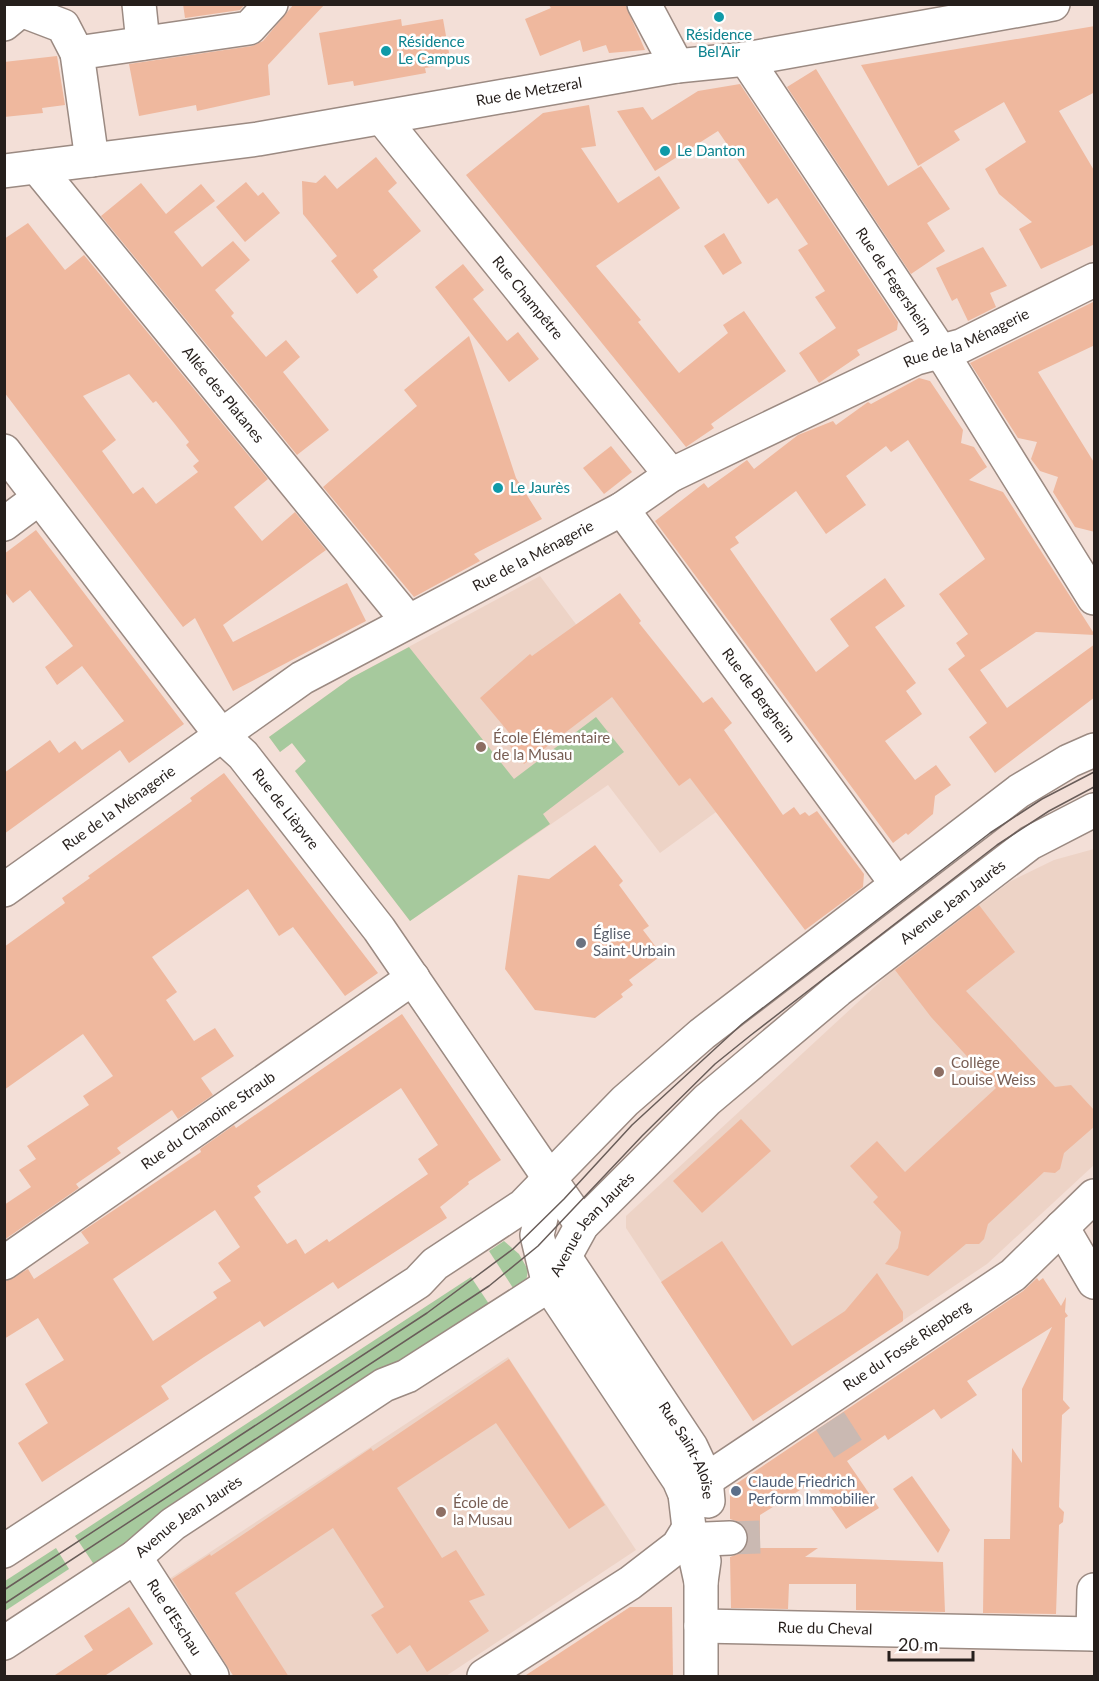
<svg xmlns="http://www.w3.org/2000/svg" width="1099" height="1681" viewBox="0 0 1099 1681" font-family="Lato,sans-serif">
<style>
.built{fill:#edd3c6}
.green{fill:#a6c99d}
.building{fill:#efb89e;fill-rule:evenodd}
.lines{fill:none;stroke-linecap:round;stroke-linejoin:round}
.minor-tunnel{stroke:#cab9b2;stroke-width:33;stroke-dasharray:33 16;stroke-linecap:butt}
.minor-casing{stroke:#9b8a82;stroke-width:36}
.major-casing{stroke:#9b8a82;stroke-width:36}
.minor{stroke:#fff;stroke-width:33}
.major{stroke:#fff;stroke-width:33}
.tram{stroke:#695d59;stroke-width:1.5}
.culture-dot{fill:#0f9aa8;stroke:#fff;stroke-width:2}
.education-dot{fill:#8d6e63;stroke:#fff;stroke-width:2}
.worship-dot{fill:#6b7280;stroke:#fff;stroke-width:2}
.service-dot{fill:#5c6f8a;stroke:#fff;stroke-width:2}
.labels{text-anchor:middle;stroke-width:5;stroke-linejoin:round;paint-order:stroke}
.culture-label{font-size:15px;fill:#0d838f;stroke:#fff;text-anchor:start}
.street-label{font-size:15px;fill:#261f1c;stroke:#fff}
.education-label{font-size:15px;fill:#785e54;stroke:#fff;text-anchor:start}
.worship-label{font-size:15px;fill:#5b616d;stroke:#fff;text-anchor:start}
.service-label{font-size:15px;fill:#4e5e75;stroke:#fff;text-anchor:start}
</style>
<rect width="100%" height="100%" fill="#f3dfd7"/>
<!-- built -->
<g class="built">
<polygon points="540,576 716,812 660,853 608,785 410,921 295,771 306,761 292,743 280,752 269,737 351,678"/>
<polygon points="1094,849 1094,1165 987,1264 753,1421 626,1228 626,1216 894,969 1011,881 1054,860"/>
<polygon points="508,1357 636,1550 446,1676 234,1676 169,1579"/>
</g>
<!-- green -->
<g class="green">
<polygon points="409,647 514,779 596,717 624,752 543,814 550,824 410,921 295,771 306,761 292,743 280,752 269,737 351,678"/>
<polygon points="504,1241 519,1254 528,1270 526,1282 515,1291 489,1251"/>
<polygon points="471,1277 491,1307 95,1566 75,1536"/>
<polygon points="56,1548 69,1569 5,1611 5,1581"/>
</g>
<!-- building -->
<g class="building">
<polygon points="183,4 245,4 240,10 185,18"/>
<polygon points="294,4 325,4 268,65 270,95 197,111 196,105 139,116 129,64 252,46 263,41"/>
<polygon points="548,4 625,4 645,50 609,53 606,45 583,52 580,40 540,56 525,19 551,8"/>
<polygon points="401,19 402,26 443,19 451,64 425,68 426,73 354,86 353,81 328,85 319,33"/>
<polygon points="1095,26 1095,92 1059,111 1095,172 1095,244 1041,269 1019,229 1032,222 999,194 985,169 1026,142 1004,102 954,131 960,140 918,166 861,65"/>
<polygon points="57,56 65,105 42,108 43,113 4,117 4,62"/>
<polygon points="816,69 888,186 921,166 950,209 927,223 945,251 911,274 787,87"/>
<polygon points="740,84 898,322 897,330 857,350 860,355 819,383 799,353 836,328 815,297 825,291 798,250 808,244 777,198 768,204 718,131 655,171 617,111 643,107 652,120 698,91"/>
<polygon points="589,105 596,146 581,148 618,203 659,176 680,208 596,266 641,320 638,322 679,373 728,333 723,325 744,311 786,371 711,424 714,428 686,447 466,175 543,113"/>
<polygon points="376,157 397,183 388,191 421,231 373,270 378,277 357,294 331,261 337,256 303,214 302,181 316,183 325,175 337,189"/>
<polygon points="246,182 258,196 263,192 280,213 245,242 216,207"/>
<polygon points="141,183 166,214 201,184 215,201 174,232 202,267 233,241 250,260 215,290 234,313 231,316 266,357 286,340 300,357 283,372 329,430 297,455 101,216"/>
<path d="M28,223L65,270L84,255L268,479L234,507L262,541L295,512L326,550L223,625L233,642L347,583L366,621L233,691L195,618L183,627L4,392V239ZM129,374L153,403L156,401L174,423L189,442L186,445L199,461L193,466L198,472L156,504L143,487L133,494L102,451L116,440L83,396Z"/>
<polygon points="724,233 742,263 723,275 704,246"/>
<polygon points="983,247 1007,286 990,293 996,307 968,321 957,298 952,301 936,268"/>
<polygon points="463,264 484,290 473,299 507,341 518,332 539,359 509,382 435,287"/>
<polygon points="1095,301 1095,345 1038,372 1095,464 1095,532 1075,527 1053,492 1058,477 1040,471 1031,459 1037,442 1018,438 970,363"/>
<polygon points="469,336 516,478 542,519 474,554 480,561 414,597 323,487 417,406 404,390"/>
<polygon points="919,378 930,381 963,430 961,443 974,447 987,467 969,480 1003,492 1095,635 1036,632 980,670 1007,708 1095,644 1095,697 995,773 969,737 987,723 948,669 965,656 956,643 968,634 939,594 985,559 908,440 891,452 886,446 846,476 866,505 826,534 796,491 735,537 739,543 730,549 816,672 849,646 830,619 885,578 905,606 875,627 916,683 906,691 922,714 885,741 915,780 936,765 951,785 935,796 933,814 908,835 906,833 893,843 655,521 704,483 708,488 747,460 754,469 798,435 833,421 836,425 868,402 871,404"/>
<polygon points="611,446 632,472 604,494 583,468"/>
<polygon points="36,530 184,724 129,763 120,750 4,834 4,773 50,740 59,753 75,741 82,750 124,721 82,666 57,685 45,667 73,646 30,590 13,603 4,591 4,554"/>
<polygon points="620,593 641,621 639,623 703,703 712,697 732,723 724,730 783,815 794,807 800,815 805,812 809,816 817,811 864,874 863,887 805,930 690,778 679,786 612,697 524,764 510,746 516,741 480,698 530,654 532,656"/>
<polygon points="224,773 378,973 345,996 293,927 279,936 248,889 152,957 177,992 166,1000 194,1041 215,1028 234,1056 201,1078 213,1095 178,1119 172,1110 117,1148 121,1153 76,1184 79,1188 4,1240 4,1205 31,1187 19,1170 36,1159 27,1146 89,1105 83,1096 113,1076 83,1034 4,1090 4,947 65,903 62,898 90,878 88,876 192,801 190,798"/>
<polygon points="595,845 623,881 619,885 649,926 643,930 662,955 629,980 633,985 621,994 623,997 595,1018 535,1010 505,969 518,875 549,879"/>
<polygon points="979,905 1015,952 966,991 1055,1087 1071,1085 1095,1111 1095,1126 1064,1153 1060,1169 1055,1173 1044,1172 988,1224 984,1239 979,1244 966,1244 928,1276 885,1264 898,1248 901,1232 873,1202 878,1197 850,1166 877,1141 905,1172 996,1088 931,1017 895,970"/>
<path d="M402,1014L501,1160L468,1182L469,1184L440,1207L447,1218L338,1289L333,1282L264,1327L260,1321L204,1357L161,1386L169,1399L42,1482L18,1443L48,1423L25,1384L64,1360L38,1318L4,1339V1282L28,1269L34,1279L89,1243L81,1232L201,1152L200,1149L234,1125L236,1128ZM401,1088L438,1145L418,1159L428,1174L329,1242L327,1239L305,1254L296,1239L287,1244L254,1197L261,1192L257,1186ZM215,1210L240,1247L218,1263L231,1281L213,1292L217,1298L153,1341L113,1279Z"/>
<polygon points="741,1119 771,1151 702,1213 673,1181"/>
<polygon points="722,1241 792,1346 845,1311 877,1273 903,1312 903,1321 753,1421 661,1282"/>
<polygon points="1037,1278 1039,1281 1043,1278 1061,1306 1066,1297 1065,1312 1068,1316 1065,1318 1063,1400 1070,1408 1062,1415 1059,1507 1064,1512 1063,1522 1059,1525 1056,1614 983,1613 984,1539 1010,1539 1012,1448 1022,1463 1022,1389 1052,1327 967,1381 977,1395 941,1419 934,1409 888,1440 885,1435 847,1461 879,1508 846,1529 813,1482 760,1515 760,1548 818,1548 805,1557 943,1562 945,1612 856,1610 856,1584 789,1584 788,1609 731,1608 730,1557 740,1553 746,1547 749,1538 745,1528 739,1522 730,1519 730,1488 1023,1291"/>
<polygon points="509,1359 605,1505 569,1529 496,1423 397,1488 442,1558 456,1550 485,1595 469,1601 489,1631 427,1672 410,1645 397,1654 371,1615 384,1607 333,1528 235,1593 289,1677 234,1677 172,1579 210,1554 211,1556 371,1448 373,1451"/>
<polygon points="912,1476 950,1530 938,1553 893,1489"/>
<polygon points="129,1607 153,1644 103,1677 52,1677 93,1650 84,1636"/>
<polygon points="630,1607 672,1607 673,1677 523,1677"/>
</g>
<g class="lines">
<!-- minor-tunnel -->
<g class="minor-tunnel">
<polyline points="830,1421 852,1455"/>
<polyline points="730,1538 760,1537"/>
</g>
<defs>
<g id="minor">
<polyline points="139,4 143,43"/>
<polyline points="644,4 677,66"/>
<polyline points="4,24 21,10 63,26 77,53"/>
<path id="s1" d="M746,59L948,363L1094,598"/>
<path id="s2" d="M383,119L671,475"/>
<polyline points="92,160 77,53 249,28 271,4"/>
<path id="s3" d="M37,167L408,621"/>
<path id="s4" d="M4,171L258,139L677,66L746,59L1053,4"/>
<path id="s5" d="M4,451L201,709L221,735L243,755L379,929L550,1179L537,1235L549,1285L679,1480L685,1494L689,1528L701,1582"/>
<path id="s6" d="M622,509L896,883"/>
<polyline points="4,524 39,498"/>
<path id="s7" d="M4,890L302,678L622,509L671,475L916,358L961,346L1094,280"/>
<polyline points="1062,1227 1094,1282"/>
<path id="s8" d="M564,1256L691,1447L706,1479L708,1501"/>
<path id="s9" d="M4,1263L413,978"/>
<path id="s10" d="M685,1494L1013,1275L1094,1196"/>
<polyline points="706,1539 730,1538"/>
<path id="s11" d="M135,1557L212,1676"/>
<path id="s12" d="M701,1626L1094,1634"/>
<polyline points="1093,1634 1094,1590"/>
<polyline points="484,1676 630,1583 678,1546 689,1528"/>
<polyline points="701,1676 701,1582 704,1561"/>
</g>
<g id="major">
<polyline points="550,1179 582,1225"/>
<polyline points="4,1551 418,1282 435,1264 523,1206 625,1101 702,1034 1019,791 1069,761 1094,750"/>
<path id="s13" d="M4,1643L135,1557L173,1524L384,1385L407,1376L549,1285L582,1225L707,1100L838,990L1030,843L1094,810"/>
</g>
</defs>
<!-- minor casing -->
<use href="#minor" class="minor-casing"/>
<!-- major casing -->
<use href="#major" class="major-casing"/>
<!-- minor -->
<use href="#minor" class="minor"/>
<!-- major -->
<use href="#major" class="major"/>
<!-- tram -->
<g class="tram">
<polyline points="4,1590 427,1313 513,1249 564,1199 632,1125 742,1024 990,833 1042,799 1094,772"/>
<polyline points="4,1604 489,1286 538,1246 642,1136 715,1064 751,1035 997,845 1049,811 1094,787"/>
</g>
</g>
<!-- markers -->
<g class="culture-dot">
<circle cx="719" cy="17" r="6"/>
<circle cx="386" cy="51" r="6"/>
<circle cx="665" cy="151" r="6"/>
<circle cx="498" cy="488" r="6"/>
</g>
<g class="education-dot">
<circle cx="481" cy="747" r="6"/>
<circle cx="939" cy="1072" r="6"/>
<circle cx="441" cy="1512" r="6"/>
</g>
<circle class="worship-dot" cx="581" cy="943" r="6"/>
<circle class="service-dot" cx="736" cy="1491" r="6"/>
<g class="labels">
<!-- culture labels -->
<g class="culture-label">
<text x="719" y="40" text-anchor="middle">Résidence<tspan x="719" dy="17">Bel'Air</tspan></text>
<text x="398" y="47">Résidence<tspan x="398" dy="17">Le Campus</tspan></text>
<text x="677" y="156">Le Danton</text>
<text x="510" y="493">Le Jaurès</text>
</g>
<!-- street labels -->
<g class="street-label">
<text dy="5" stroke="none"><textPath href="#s4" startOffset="531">Rue de Metzeral</textPath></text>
<text dy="5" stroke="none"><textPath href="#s1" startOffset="267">Rue de Fegersheim</textPath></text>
<text dy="5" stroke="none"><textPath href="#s2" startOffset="230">Rue Champêtre</textPath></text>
<text dy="5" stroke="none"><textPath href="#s7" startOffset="1113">Rue de la Ménagerie</textPath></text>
<text dy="5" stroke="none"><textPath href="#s3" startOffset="294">Allée des Platanes</textPath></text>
<text dy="5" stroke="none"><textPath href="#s7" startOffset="627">Rue de la Ménagerie</textPath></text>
<text dy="5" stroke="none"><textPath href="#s6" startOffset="231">Rue de Bergheim</textPath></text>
<text dy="5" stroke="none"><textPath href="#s7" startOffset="141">Rue de la Ménagerie</textPath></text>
<text dy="5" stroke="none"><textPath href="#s5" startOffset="456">Rue de Lièpvre</textPath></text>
<text dy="5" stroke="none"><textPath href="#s13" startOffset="1214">Avenue Jean Jaurès</textPath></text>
<text dy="5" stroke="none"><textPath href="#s9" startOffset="249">Rue du Chanoine Straub</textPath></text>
<text dy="5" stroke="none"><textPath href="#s13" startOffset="728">Avenue Jean Jaurès</textPath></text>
<text dy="5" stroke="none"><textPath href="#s10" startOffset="267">Rue du Fossé Riepberg</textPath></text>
<text dy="5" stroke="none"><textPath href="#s8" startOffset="231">Rue Saint-Aloïse</textPath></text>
<text dy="5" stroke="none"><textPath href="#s13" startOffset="224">Avenue Jean Jaurès</textPath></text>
<text dy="5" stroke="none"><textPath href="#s11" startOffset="72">Rue d'Eschau</textPath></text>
<text dy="5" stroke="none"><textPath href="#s12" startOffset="124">Rue du Cheval</textPath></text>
</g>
<!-- education labels -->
<g class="education-label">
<text x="493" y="743">École Élémentaire<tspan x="493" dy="17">de la Musau</tspan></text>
<text x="951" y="1068">Collège<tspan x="951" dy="17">Louise Weiss</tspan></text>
<text x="453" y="1508">École de<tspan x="453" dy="17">la Musau</tspan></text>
</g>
<!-- worship labels -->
<g class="worship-label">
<text x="593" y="939">Église<tspan x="593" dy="17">Saint-Urbain</tspan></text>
</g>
<!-- service labels -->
<g class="service-label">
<text x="748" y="1487">Claude Friedrich<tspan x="748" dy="17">Perform Immobilier</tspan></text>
</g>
</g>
<!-- border -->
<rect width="1099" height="1681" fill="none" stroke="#261f1c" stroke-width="12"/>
<!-- scale -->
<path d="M889 1651v9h84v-9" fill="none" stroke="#261f1c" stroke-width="3"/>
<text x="898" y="1651" font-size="18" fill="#261f1c" stroke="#ffffff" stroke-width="4.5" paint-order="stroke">20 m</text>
</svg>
